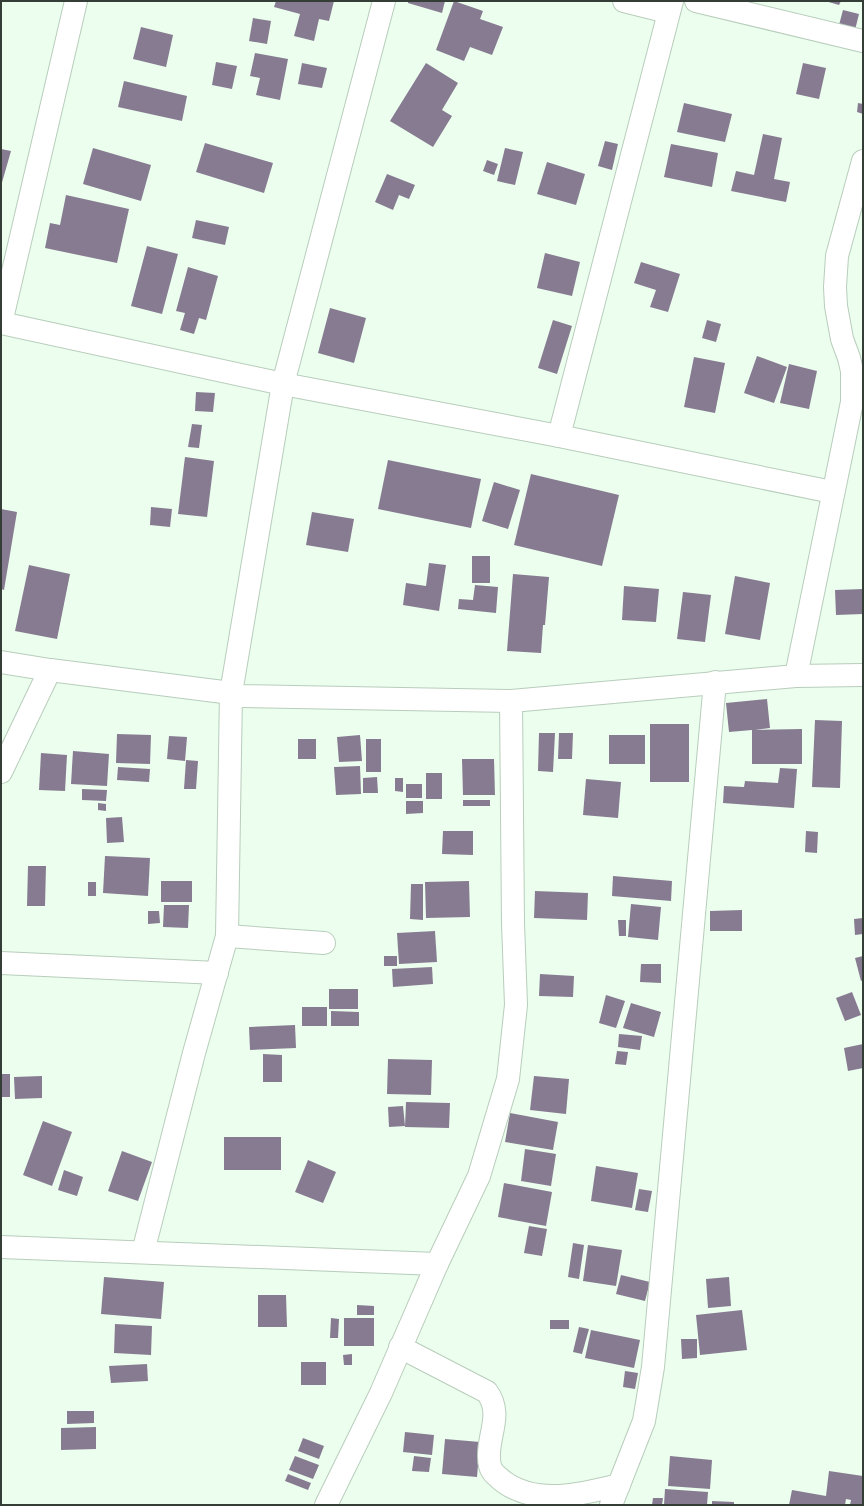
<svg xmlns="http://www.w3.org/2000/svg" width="864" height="1506" viewBox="0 0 864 1506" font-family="'Nunito Sans',sans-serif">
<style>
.building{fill:#867b91}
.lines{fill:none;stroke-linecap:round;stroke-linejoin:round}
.minor-casing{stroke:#b8cdbb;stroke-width:24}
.minor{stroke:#fff;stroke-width:22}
</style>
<rect width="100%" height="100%" fill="#ecfeee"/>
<!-- building -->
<g class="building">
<polygon points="276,1 334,1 329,21 319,19 314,41 294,36 300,14 274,7"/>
<polygon points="408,1 445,1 442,13 408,3"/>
<polygon points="454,1 483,11 480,19 503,27 492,55 470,47 464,61 436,50"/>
<polygon points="825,1 841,1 839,5"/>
<polygon points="843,10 859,14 855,30 839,25"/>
<polygon points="253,18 271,21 267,44 249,41"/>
<polygon points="141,27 173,35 166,67 133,59"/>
<polygon points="255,53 288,59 280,100 256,95 260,78 250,76"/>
<polygon points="216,62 237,66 232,89 212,85"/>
<polygon points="302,63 327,68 322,88 298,84"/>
<polygon points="426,63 458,83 442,110 452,116 433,147 390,121"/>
<polygon points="803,63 826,68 819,99 796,94"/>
<polygon points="124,81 187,96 182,121 118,107"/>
<polygon points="684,103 732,114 725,142 677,132"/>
<polygon points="858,103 863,104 863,114 857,112"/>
<polygon points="763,134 782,138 774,179 790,182 786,202 731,191 736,171 754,175"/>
<polygon points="605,141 618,144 612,170 598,166"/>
<polygon points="205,143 273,163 264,193 196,172"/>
<polygon points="671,144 718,153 712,187 664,177"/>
<polygon points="93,148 151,165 141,201 83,184"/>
<polygon points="505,148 523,152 515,185 497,181"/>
<polygon points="1,149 11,151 1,186"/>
<polygon points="487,160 498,164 494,175 483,171"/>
<polygon points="547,162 585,174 576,205 537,194"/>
<polygon points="387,174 415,185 409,199 399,195 393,210 375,202"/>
<polygon points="66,195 129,209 117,263 45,248 50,223 60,225"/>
<polygon points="196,220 229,227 225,245 192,238"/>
<polygon points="147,246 178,254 162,314 131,306"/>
<polygon points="545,253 580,262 572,296 537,288"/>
<polygon points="641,262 680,274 668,312 650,307 656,290 634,283"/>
<polygon points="188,267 218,276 206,320 199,318 194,334 180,330 185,313 176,311"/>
<polygon points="330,308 366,318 354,363 318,353"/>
<polygon points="553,320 572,326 557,374 538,368"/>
<polygon points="707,320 721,324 716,342 702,338"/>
<polygon points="757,356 787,367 774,403 744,393"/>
<polygon points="694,357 725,363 715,413 684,407"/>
<polygon points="789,364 817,371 809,409 780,403"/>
<polygon points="196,392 215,393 213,412 195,411"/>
<polygon points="192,424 202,425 199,448 188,447"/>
<polygon points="185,457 214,461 207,517 178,514"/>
<polygon points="388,460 481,479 471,528 378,509"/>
<polygon points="531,474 619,495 602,566 514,545"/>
<polygon points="494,482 520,490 508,529 482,521"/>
<polygon points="151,507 172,509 170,527 150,525"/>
<polygon points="1,509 17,512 4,590 1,589"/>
<polygon points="312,512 354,519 348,552 306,545"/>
<rect x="472" y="556" width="18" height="27"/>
<polygon points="429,563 446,565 439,611 403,605 406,583 426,586"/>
<polygon points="29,565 70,574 57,639 15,631"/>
<polygon points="513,574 549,577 545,625 543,625 541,653 507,651"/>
<polygon points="735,576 770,583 760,640 725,634"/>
<polygon points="475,585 498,587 496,613 458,609 459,599 473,600"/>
<polygon points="624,586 659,589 656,622 622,620"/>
<polygon points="863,589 863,614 836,615 835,590"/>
<polygon points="683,592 711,595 705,642 677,639"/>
<polygon points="767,699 770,728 755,730 802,729 802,764 752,764 752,730 729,732 726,703"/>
<polygon points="815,720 842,721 840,788 812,787"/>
<rect x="650" y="724" width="39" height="58"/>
<polygon points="539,733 555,733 553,772 538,771"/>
<polygon points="559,733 573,733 572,759 558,759"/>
<polygon points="117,734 151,735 150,764 116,763"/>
<polygon points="360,735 362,761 339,762 337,737"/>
<rect x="609" y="735" width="36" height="29"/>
<polygon points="169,736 187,737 185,761 167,759"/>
<rect x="298" y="739" width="18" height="20"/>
<rect x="366" y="739" width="15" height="33"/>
<polygon points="73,751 109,754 107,786 71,784"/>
<polygon points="41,753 67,755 65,791 39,790"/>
<polygon points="462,759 494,759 495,795 463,795"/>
<polygon points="186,760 198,761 196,789 184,789"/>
<polygon points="360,766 361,794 336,795 334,767"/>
<polygon points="118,767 150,769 149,782 117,780"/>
<polygon points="780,768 797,769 794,808 723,803 724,786 744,787 745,781 778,783"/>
<rect x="426" y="773" width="16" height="26"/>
<polygon points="377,777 378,793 363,793 363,778"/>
<polygon points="395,778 403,778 403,792 395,791"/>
<polygon points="586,779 621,782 618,818 583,815"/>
<rect x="406" y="784" width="16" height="14"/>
<polygon points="82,789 107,790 106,801 82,800"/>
<rect x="463" y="800" width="27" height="6"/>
<polygon points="406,801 423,801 423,813 406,814"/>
<polygon points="98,803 106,804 106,811 98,810"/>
<polygon points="122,817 124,842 107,843 106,818"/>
<polygon points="443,831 473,831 473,855 442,854"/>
<polygon points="806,831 818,832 817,853 805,852"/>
<polygon points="105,856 150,858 148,896 103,893"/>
<polygon points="28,866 46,866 45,906 27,906"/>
<polygon points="613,876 672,881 671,901 612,896"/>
<rect x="161" y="881" width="31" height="21"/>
<polygon points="469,881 470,917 426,918 425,882"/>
<rect x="88" y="882" width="8" height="14"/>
<polygon points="411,884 423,884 423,920 410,919"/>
<polygon points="535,891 588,893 587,920 534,918"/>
<polygon points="631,904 661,907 658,940 628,937"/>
<polygon points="164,905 189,905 188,928 163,927"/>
<polygon points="742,910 742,931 710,931 710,911"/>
<polygon points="148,911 159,911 160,923 148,924"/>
<polygon points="863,918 863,934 855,935 854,919"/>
<polygon points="618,920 626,920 626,936 619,936"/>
<polygon points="435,931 437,962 399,964 397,933"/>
<rect x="384" y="956" width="13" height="10"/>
<polygon points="863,956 863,980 861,981 855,958"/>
<polygon points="641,964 661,964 661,983 640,982"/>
<polygon points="432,967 433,984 393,987 392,969"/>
<polygon points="540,974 574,976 573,997 539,996"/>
<rect x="329" y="989" width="29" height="20"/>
<polygon points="852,992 861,1015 845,1021 836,998"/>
<polygon points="606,995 625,1001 616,1028 599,1023"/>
<polygon points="631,1003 661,1012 654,1037 623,1028"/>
<rect x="302" y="1007" width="25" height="19"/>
<polygon points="331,1011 359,1012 359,1026 331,1026"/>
<polygon points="295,1025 296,1048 250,1050 249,1027"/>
<polygon points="619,1034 642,1036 640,1050 618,1047"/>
<polygon points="863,1044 863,1068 848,1071 844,1048"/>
<polygon points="617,1051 628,1052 626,1065 615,1064"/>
<polygon points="263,1054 282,1055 282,1082 263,1082"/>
<polygon points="388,1059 432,1060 431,1095 387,1094"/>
<rect x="1" y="1074" width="9" height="23"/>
<polygon points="42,1076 42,1098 15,1099 14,1077"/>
<polygon points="534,1076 569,1079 566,1114 530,1110"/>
<polygon points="406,1102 450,1103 449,1128 405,1127"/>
<polygon points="403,1106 405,1126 389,1127 388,1107"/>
<polygon points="510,1113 558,1122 553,1150 505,1142"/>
<polygon points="43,1121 72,1132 52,1186 23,1175"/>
<rect x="224" y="1137" width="57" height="33"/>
<polygon points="525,1149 556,1154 551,1186 521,1181"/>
<polygon points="122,1151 152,1162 138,1201 108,1191"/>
<polygon points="308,1160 336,1172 323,1203 295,1192"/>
<polygon points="596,1166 638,1173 632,1208 591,1201"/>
<polygon points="64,1170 83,1177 77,1196 58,1190"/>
<polygon points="504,1183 552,1192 546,1226 498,1217"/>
<polygon points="639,1189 652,1191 648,1212 635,1210"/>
<polygon points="529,1226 547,1229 542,1256 524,1253"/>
<polygon points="573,1243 584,1245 579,1279 568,1277"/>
<polygon points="588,1245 622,1250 616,1286 583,1281"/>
<polygon points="621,1275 650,1282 645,1301 616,1294"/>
<polygon points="104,1277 164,1282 161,1319 101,1314"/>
<polygon points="729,1277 731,1306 708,1308 706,1279"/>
<polygon points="258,1295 286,1295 287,1327 258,1327"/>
<polygon points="357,1305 374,1306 374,1315 357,1315"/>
<polygon points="742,1310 747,1350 700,1355 696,1315"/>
<polygon points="331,1318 339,1319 338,1338 330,1338"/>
<rect x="344" y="1318" width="30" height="28"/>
<rect x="550" y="1320" width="19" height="9"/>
<polygon points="115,1324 152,1326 151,1355 114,1353"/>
<polygon points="579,1327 589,1329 582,1354 573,1352"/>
<polygon points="591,1330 640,1340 634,1368 585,1358"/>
<polygon points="681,1339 697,1339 697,1358 682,1359"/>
<polygon points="352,1354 352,1365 344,1365 343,1355"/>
<rect x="301" y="1362" width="25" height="23"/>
<polygon points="147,1364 148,1381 111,1383 109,1366"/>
<polygon points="625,1371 638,1373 635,1389 623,1387"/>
<polygon points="67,1411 94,1411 94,1423 67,1424"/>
<polygon points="96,1427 96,1449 61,1450 61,1428"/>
<polygon points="405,1432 434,1435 432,1455 403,1452"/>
<polygon points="303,1438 324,1446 319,1459 298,1451"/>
<polygon points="445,1439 480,1442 477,1477 442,1474"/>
<polygon points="295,1456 319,1465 313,1479 289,1470"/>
<polygon points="414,1456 431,1458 429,1472 412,1471"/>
<polygon points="670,1456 712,1460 710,1489 668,1486"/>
<polygon points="829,1471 863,1476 862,1505 850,1505 851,1500 846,1499 845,1505 789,1505 792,1490 826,1496"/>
<polygon points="288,1474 311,1483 308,1490 285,1481"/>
<polygon points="665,1489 708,1492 707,1505 664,1505"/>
<polygon points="653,1498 663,1498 662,1505 652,1505"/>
<polygon points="712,1501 734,1502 734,1505 712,1505"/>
</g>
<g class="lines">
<defs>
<g id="minor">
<polyline points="624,1 668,12"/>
<polyline points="696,1 863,41"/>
<polyline points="1,323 283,384 559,436 832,492"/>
<polyline points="1,323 76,1"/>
<polyline points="559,436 672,1"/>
<polyline points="1,662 50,670 231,693 241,696 511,701 796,676 863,675"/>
<polyline points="796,676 852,402 852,371 849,358 842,339 836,306 835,287 837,256 863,161"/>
<polyline points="1,772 50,670"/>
<polyline points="227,936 324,943"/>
<polyline points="1,963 217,973"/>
<polyline points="1,1247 437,1264"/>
<polyline points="143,1252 194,1053 227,936 231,693 283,384 384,1"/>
<path d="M400,1347L487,1392C503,1414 488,1434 489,1457C489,1471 494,1474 504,1482C537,1506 583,1494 619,1485"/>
<polyline points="326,1505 381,1393 437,1264 479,1176 508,1079 516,1005 513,923 511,701"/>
<polyline points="611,1505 644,1421 653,1367 715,682"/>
</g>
</defs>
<!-- minor casing -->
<use href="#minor" class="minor-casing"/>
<!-- minor -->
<use href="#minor" class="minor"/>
</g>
<!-- border -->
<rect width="864" height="1506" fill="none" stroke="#353e36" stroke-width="4"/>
</svg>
